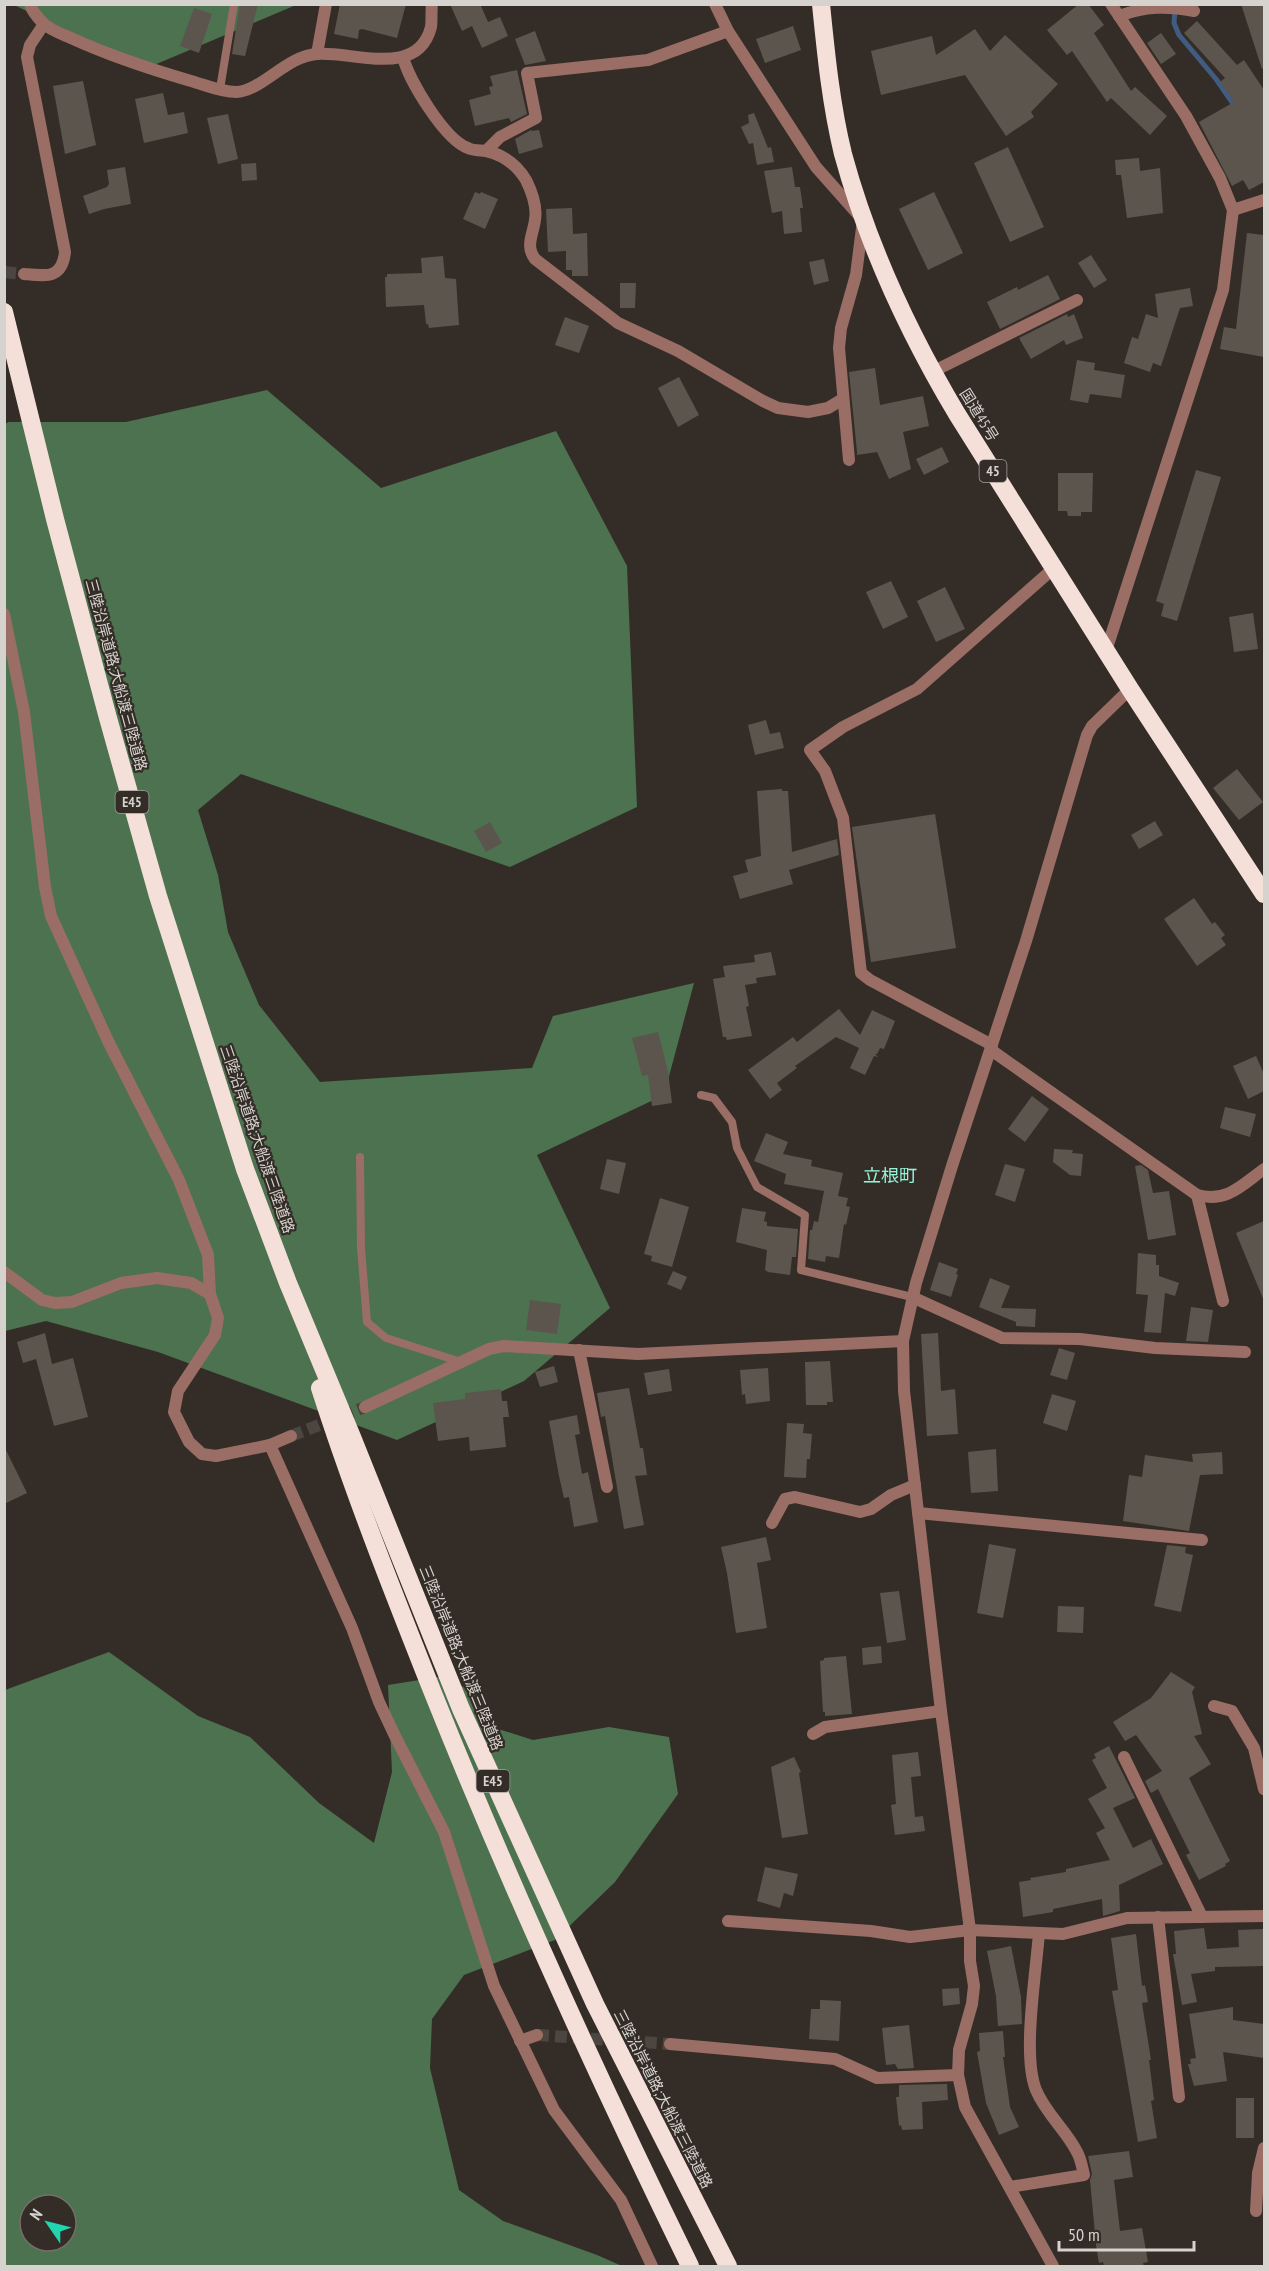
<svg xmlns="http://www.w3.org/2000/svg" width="1269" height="2271" viewBox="0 0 1269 2271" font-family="'PT Sans Narrow','Noto Sans JP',sans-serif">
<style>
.forest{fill:#4c724f;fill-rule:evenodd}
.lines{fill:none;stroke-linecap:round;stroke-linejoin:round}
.stream{stroke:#415c81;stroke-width:5}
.building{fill:#5c554e}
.street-tunnel{stroke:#4c4640;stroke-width:12;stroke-dasharray:12 6;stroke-linecap:butt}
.lane{stroke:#9a6e64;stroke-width:8}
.street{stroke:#9a6e64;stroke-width:12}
.highway{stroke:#f5dfd9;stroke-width:18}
.labels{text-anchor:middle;stroke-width:4.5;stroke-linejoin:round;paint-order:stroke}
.shield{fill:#342d27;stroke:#a5a09c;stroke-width:1.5}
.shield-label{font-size:14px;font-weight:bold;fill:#d6d2ce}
.street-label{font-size:15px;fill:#d6d2ce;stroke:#342d27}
.quarter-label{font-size:18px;fill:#94f4d9;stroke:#342d27}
</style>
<rect width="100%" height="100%" fill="#342d27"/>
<!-- forest -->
<g class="forest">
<polygon points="14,5 296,5 147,68"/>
<polygon points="267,390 381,488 556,431 627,566 637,807 510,867 241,774 198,810 218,875 228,932 259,1005 320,1082 532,1068 553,1016 694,983 664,1095 537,1155 610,1308 524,1381 397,1440 158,1352 46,1321 5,1331 4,424 9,422 126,422"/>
<path d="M109,1652L198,1716L250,1737L319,1803L374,1843L392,1772L388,1685L445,1676L477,1695L492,1727L533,1740L609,1727L669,1737L678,1794L615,1882L555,1940L464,1975L432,2019L430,2068L459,2190L503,2221L597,2255L622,2266H5V1690ZM30,2205H66V2241H30Z"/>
</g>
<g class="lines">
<!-- stream -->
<polyline class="stream" points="1175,9 1174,23 1179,35 1216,79 1236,108"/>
</g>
<!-- building -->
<g class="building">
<polygon points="240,4 258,4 245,56 232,54"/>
<polygon points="340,4 406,4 397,38 362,29 359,30 358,39 334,34"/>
<polygon points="450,4 480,4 488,22 500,17 508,36 482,48 472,26 462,31"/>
<polygon points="1079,4 1088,4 1104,25 1094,33 1131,91 1135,87 1167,116 1150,135 1111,98 1107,102 1072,51 1067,55 1047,30"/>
<polygon points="1241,4 1264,4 1264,68 1262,69"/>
<polygon points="194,8 212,14 199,53 180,46"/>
<polygon points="1197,21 1237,65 1244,60 1264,90 1264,182 1249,190 1243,180 1232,186 1199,122 1234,102 1220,82 1225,78 1184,33"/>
<polygon points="793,26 801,50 765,63 756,39"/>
<polygon points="975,29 990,51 1005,35 1058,84 1031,112 1034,117 1006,136 965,75 881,95 871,51 932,36 936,55"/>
<polygon points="535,31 546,61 525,65 515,39"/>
<polygon points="1161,33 1176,54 1161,64 1147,43"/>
<polygon points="517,70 527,114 511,122 509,118 475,126 469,100 491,94 489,87 493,86 490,76"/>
<polygon points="83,81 96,145 65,154 53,86"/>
<polygon points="163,93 168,115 184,112 188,133 144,143 135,99"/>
<polygon points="754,113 768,148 771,147 774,162 757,165 753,143 749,144 741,127 749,123 748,115"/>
<polygon points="228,114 238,159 218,164 207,118"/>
<polygon points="531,130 532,131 539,130 543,147 519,154 515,139"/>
<polygon points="1008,147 1044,227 1010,242 974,163"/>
<polygon points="1139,158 1140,171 1160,168 1163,213 1127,218 1121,175 1116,175 1115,160"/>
<polygon points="256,163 257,180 242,181 241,164"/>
<polygon points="125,167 131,204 104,209 89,214 83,196 107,187 109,184 107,170"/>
<polygon points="792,167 795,187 800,187 803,208 800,208 802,232 784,234 782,211 772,213 764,171"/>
<polygon points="475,192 480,194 481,192 498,199 485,229 463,219"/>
<polygon points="934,192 963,253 928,270 899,209"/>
<polygon points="572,208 573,234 587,233 588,276 572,276 572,270 566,270 566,251 548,252 546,209"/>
<polygon points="1247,233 1264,235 1264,357 1220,349 1224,327 1236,329"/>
<polygon points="1091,255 1107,280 1094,288 1078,263"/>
<polygon points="443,256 445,278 456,279 459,325 429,328 428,324 426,324 424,305 386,307 385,277 387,277 387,274 422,273 421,258"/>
<polygon points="824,259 829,281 814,285 809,262"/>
<polygon points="1048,275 1060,299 1000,329 987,302 1017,287 1018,290"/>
<polygon points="620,283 636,283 635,308 620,308"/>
<polygon points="1190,288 1193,306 1180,308 1161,366 1153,363 1150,372 1124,363 1132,337 1138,339 1146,314 1158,318 1155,294"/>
<polygon points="1067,314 1068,317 1074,314 1083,338 1066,345 1064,340 1031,359 1019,338"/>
<polygon points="565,317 589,326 579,353 555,345"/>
<polygon points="1077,360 1095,363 1094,370 1125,375 1121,398 1090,394 1088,403 1070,400"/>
<polygon points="875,368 880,405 923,396 929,426 903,432 911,469 889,479 877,452 857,455 857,452 849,372"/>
<polygon points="679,377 699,415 678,427 658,388"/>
<polygon points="942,447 949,462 924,475 916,459"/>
<polygon points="1196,470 1221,477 1177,621 1161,616 1164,604 1156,601"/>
<polygon points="1058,473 1093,473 1092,512 1081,512 1081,516 1068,516 1067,511 1058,511"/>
<polygon points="891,581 908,617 883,629 866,592"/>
<polygon points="945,587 965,629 936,642 917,601"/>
<polygon points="1253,613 1258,649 1234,652 1229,617"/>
<polygon points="766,720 770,734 780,732 784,748 755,755 748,725"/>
<polygon points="1237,769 1263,802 1239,820 1213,788"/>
<polygon points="782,789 782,791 788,791 792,852 837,839 839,855 789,870 793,884 740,899 733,876 748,872 745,860 761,856 757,791"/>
<polygon points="935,814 956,948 871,962 852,827"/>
<polygon points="1155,821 1163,835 1139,849 1131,835"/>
<polygon points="490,822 502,843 486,852 474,831"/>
<polygon points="1194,898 1212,924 1215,922 1225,935 1221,938 1226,945 1197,966 1164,919"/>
<polygon points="771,952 776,975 756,978 757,983 745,985 749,1006 746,1007 752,1036 727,1040 726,1037 723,1037 713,979 725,977 723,966 755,962 754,955"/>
<polygon points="839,1009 860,1035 872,1010 895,1021 884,1049 880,1048 877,1054 875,1054 878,1057 874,1056 865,1075 850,1068 859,1048 836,1037 795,1066 797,1068 777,1083 782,1090 770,1099 748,1070 793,1037 797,1042"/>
<polygon points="658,1032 668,1071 672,1103 652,1106 648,1075 642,1076 632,1038"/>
<polygon points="1256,1056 1264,1074 1264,1091 1248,1099 1233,1066"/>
<polygon points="1032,1096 1049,1109 1025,1142 1008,1129"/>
<polygon points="1225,1107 1256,1114 1250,1137 1220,1128"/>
<polygon points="766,1133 788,1142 783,1154 812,1160 811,1166 843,1173 838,1196 848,1198 846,1206 850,1207 846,1225 844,1224 839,1258 826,1256 825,1262 808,1259 810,1230 812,1230 814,1221 818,1222 824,1191 784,1184 786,1174 754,1161"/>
<polygon points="1054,1149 1073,1150 1072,1153 1083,1154 1081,1176 1070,1175 1053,1162"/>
<polygon points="607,1159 626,1163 619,1194 600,1189"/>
<polygon points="1005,1164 1025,1169 1015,1202 995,1195"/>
<polygon points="1141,1165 1148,1170 1153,1193 1169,1191 1176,1235 1148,1240 1135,1166"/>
<polygon points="660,1198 689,1207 672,1267 651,1261 652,1256 644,1254"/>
<polygon points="742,1208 766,1212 764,1221 767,1222 767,1226 798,1229 796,1257 792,1257 790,1275 768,1272 765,1270 767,1250 736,1242"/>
<polygon points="1264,1221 1264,1301 1236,1233"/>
<polygon points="1138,1253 1156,1255 1156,1265 1159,1265 1159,1276 1179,1283 1175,1296 1165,1293 1161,1333 1144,1332 1148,1295 1136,1294"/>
<polygon points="939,1262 958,1269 956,1274 958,1275 951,1297 930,1290"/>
<polygon points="673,1271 687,1277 681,1290 667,1284"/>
<polygon points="990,1278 1010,1286 1001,1308 1036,1309 1035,1327 1016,1326 1016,1322 979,1307"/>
<polygon points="530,1300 561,1304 557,1334 526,1330"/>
<polygon points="1191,1307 1213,1310 1208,1342 1186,1341"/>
<polygon points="45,1333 52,1364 73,1358 88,1417 54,1426 36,1359 23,1363 17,1342"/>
<polygon points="938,1333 941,1391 955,1389 958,1434 927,1436 921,1334"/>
<polygon points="1059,1348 1075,1353 1067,1380 1050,1375"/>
<polygon points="830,1361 833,1402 827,1402 827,1405 806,1405 805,1362"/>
<polygon points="554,1366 558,1382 540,1387 535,1372"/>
<polygon points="768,1368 770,1401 746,1404 745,1394 742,1395 740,1370"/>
<polygon points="669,1369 672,1391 648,1395 644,1373"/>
<polygon points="629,1388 640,1448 643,1448 647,1475 635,1476 644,1525 624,1529 605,1416 601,1417 597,1393"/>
<polygon points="501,1389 502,1401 507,1401 509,1417 503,1417 506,1447 470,1451 469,1437 438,1441 433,1403 465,1399 465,1393"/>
<polygon points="1052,1394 1076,1401 1067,1431 1043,1423"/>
<polygon points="577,1415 580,1434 575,1435 582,1474 588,1472 598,1522 574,1527 569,1497 564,1498 559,1476 549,1421"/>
<polygon points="787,1423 804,1424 803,1433 812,1434 810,1459 807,1459 806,1478 784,1477"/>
<polygon points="4,1446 27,1493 4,1504"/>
<polygon points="996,1449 998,1491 971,1493 968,1452"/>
<polygon points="1222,1452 1223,1474 1200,1475 1189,1531 1123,1521 1129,1475 1142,1477 1145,1455 1193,1462 1192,1454"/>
<polygon points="766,1537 771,1560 757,1563 767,1628 736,1633 727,1573 721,1547"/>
<polygon points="989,1544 1016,1549 1003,1618 977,1613"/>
<polygon points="1167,1545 1186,1547 1185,1553 1193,1555 1181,1612 1154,1606"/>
<polygon points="899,1591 906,1640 887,1643 880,1593"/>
<polygon points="1058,1606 1084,1607 1083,1633 1057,1632"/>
<polygon points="881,1646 882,1663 863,1665 862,1648"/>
<polygon points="846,1656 852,1714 825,1716 825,1712 823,1712 820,1661 824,1660 824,1658"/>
<polygon points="1171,1672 1195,1687 1192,1692 1202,1734 1194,1736 1211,1764 1189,1778 1230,1861 1225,1864 1226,1866 1199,1880 1186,1855 1190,1853 1158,1789 1151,1793 1145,1781 1162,1771 1136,1735 1125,1741 1113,1722 1151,1698"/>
<polygon points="1109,1746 1135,1798 1113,1808 1133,1848 1151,1839 1163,1864 1119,1885 1120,1911 1103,1916 1102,1899 1053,1909 1053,1912 1023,1917 1019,1882 1031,1880 1030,1878 1066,1872 1066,1869 1110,1860 1096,1833 1105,1828 1088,1799 1107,1788 1092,1760 1096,1758 1094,1754"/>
<polygon points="918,1752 921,1776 911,1777 915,1817 923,1816 925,1831 895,1835 891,1805 896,1804 892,1755"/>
<polygon points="794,1757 801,1772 799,1773 808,1834 782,1838 771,1767"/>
<polygon points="765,1867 798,1874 793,1896 784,1893 780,1908 757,1901"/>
<polygon points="1204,1928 1207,1949 1239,1947 1238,1930 1264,1929 1264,1966 1215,1967 1215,1971 1191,1974 1197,2002 1182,2005 1173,1954 1176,1954 1174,1931"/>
<polygon points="1136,1934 1142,1986 1145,1985 1148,2002 1142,2003 1151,2060 1149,2060 1154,2100 1151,2101 1157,2138 1138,2142 1112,1991 1118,1990 1111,1938"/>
<polygon points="1011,1946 1021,1997 1022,2024 998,2026 996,1996 987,1951"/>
<polygon points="959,1988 960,2004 943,2006 942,1989"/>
<polygon points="820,2000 841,2001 839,2041 809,2039 811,2009 820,2009"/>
<polygon points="1233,2007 1233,2020 1264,2024 1264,2058 1223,2052 1227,2081 1194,2086 1188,2064 1191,2064 1190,2059 1196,2058 1189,2014"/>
<polygon points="909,2025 914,2068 898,2069 895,2064 886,2065 882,2028"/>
<polygon points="1003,2031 1005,2057 1003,2057 1010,2107 1019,2127 999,2135 986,2103 977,2052 980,2051 979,2033"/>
<polygon points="947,2084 948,2100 922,2102 923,2129 902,2130 901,2125 899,2126 896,2097 899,2097 899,2085"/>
<rect x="1236" y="2098" width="18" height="40"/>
<polygon points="1129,2151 1133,2177 1114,2180 1120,2231 1142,2228 1148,2262 1143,2263 1144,2266 1104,2266 1103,2262 1099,2263 1096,2245 1090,2180 1092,2174 1088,2156"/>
</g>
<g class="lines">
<!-- street-tunnel -->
<g class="street-tunnel">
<polyline points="4,272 24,274"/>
<polyline points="291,1436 365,1407"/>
<polyline points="537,2035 670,2044"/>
</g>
<!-- lane -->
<g class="lane">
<polyline points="220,89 234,4"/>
<polyline points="701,1095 714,1098 732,1122 737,1148 757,1187 805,1215 801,1270 912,1297"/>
<polyline points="360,1157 361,1248 367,1322 386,1338 461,1362"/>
</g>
<!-- street -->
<g class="street">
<path d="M30,4C32,11 38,18 43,23C50,30 62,34 71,38C110,56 150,69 191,81C205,85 221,92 236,92C262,91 286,56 317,54C352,51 418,79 431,27C432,20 431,12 432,4"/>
<polyline points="715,4 728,31 816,167 863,220 856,275 841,328 839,348 849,460"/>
<path d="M1119,16C1145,6 1167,6 1194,11"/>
<polyline points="317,54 326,4"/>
<path d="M403,57C409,81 445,140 468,148C474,151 481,150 486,151C504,155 517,165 526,180C532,192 537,208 535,220C533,235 525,246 535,259L618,323L678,351L763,401L778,408L808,412L828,408L843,399"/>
<polyline points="486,151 500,137 536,118 527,73 648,60 728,31"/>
<polyline points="1233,210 1264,200"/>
<path d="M24,274C47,276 62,279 65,252L27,57L30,45L44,24"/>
<polyline points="932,372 1077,300"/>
<polyline points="4,614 24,712 45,887 51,916 108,1041 179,1180 208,1255 210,1294 218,1318 215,1335 178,1391 174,1412 189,1442 202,1454 216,1456 270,1445 291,1436"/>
<polyline points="1106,651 1223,290 1233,210 1220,178 1186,116 1111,4"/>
<polyline points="992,1045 870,980 861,973 843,818 825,771 810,750 843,727 917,689 1054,568"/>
<path d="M991,1050L1197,1195C1227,1203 1242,1185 1264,1169"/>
<polyline points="1197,1195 1223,1301"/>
<polyline points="4,1272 42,1300 55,1303 72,1302 121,1283 157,1278 191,1283 210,1294"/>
<polyline points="912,1297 1002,1338 1080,1339 1155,1348 1245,1352"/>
<polyline points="579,1350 607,1487"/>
<polyline points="365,1407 489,1349 504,1346 638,1354 903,1341"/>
<polyline points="270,1445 352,1628 379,1702 394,1734 444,1832 494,1986 554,2110 621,2200 652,2266"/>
<polyline points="918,1513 1202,1540"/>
<polyline points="772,1523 785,1499 795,1497 860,1512 871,1509 891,1495 915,1485"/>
<polyline points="1214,1706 1232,1711 1254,1748 1264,1789"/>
<polyline points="813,1734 825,1727 941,1711"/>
<polyline points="1124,1757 1202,1917"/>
<polyline points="1158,1917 1179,2097"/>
<polyline points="728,1921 871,1931 910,1937 970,1930 1063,1934 1127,1918 1264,1916"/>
<polyline points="520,2041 537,2035"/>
<polyline points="670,2044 835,2059 877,2078 958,2075"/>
<path d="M1010,2187L1084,2175C1082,2167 1081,2159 1077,2152C1066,2130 1046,2114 1036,2090C1022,2056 1036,1973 1039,1933"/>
<polyline points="1256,2211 1258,2173 1264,2148"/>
<polyline points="1053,2266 965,2107 958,2075 959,2050 972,2004 974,1986 970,1961 970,1930 941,1711 904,1391 903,1341 916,1283 952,1166 1026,941 1087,735 1092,726 1130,689"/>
</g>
<!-- highway -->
<g class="highway">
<path d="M821,4C826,54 831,105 843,154C868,246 908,332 957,414L1130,689L1264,894"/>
<polyline points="4,312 55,519 108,718 158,896 245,1169 288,1283 352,1437 461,1709 595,2004 728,2266"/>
<path d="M320,1388C353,1491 393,1592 433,1693C511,1888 598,2078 690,2266"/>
</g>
</g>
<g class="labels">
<!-- shield labels -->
<g class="shield">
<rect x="979.5" y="460" width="27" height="22" rx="4.5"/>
<rect x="115.5" y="791" width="33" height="22" rx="4.5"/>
<rect x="476.5" y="1770" width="33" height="22" rx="4.5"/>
</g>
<g class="shield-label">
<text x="993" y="476">45</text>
<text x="132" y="807">E45</text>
<text x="493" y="1786">E45</text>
</g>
<!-- street labels -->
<g class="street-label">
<text transform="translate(979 415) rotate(58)" y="5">国道45号</text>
<text transform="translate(116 675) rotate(75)" y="5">三陸沿岸道路;大船渡三陸道路</text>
<text transform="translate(257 1139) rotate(71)" y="5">三陸沿岸道路;大船渡三陸道路</text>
<text transform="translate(461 1658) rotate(68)" y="5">三陸沿岸道路;大船渡三陸道路</text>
<text transform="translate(663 2099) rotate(63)" y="5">三陸沿岸道路;大船渡三陸道路</text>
</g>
<!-- quarter labels -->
<g class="quarter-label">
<text x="890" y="1182">立根町</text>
</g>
</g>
<!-- border -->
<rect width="1269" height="2271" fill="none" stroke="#d6d2ce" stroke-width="12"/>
<!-- north arrow -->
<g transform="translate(48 2223) rotate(305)"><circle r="28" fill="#342d27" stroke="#756f6a" stroke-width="1.5"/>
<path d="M0-4.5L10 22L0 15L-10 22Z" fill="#20d5b0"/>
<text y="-9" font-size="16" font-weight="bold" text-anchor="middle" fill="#d6d2ce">N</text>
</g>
<!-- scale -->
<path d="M1059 2241v9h135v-9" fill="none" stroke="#d6d2ce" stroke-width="3"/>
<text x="1068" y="2241" font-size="18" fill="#d6d2ce" stroke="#342d27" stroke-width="4.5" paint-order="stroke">50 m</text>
</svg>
